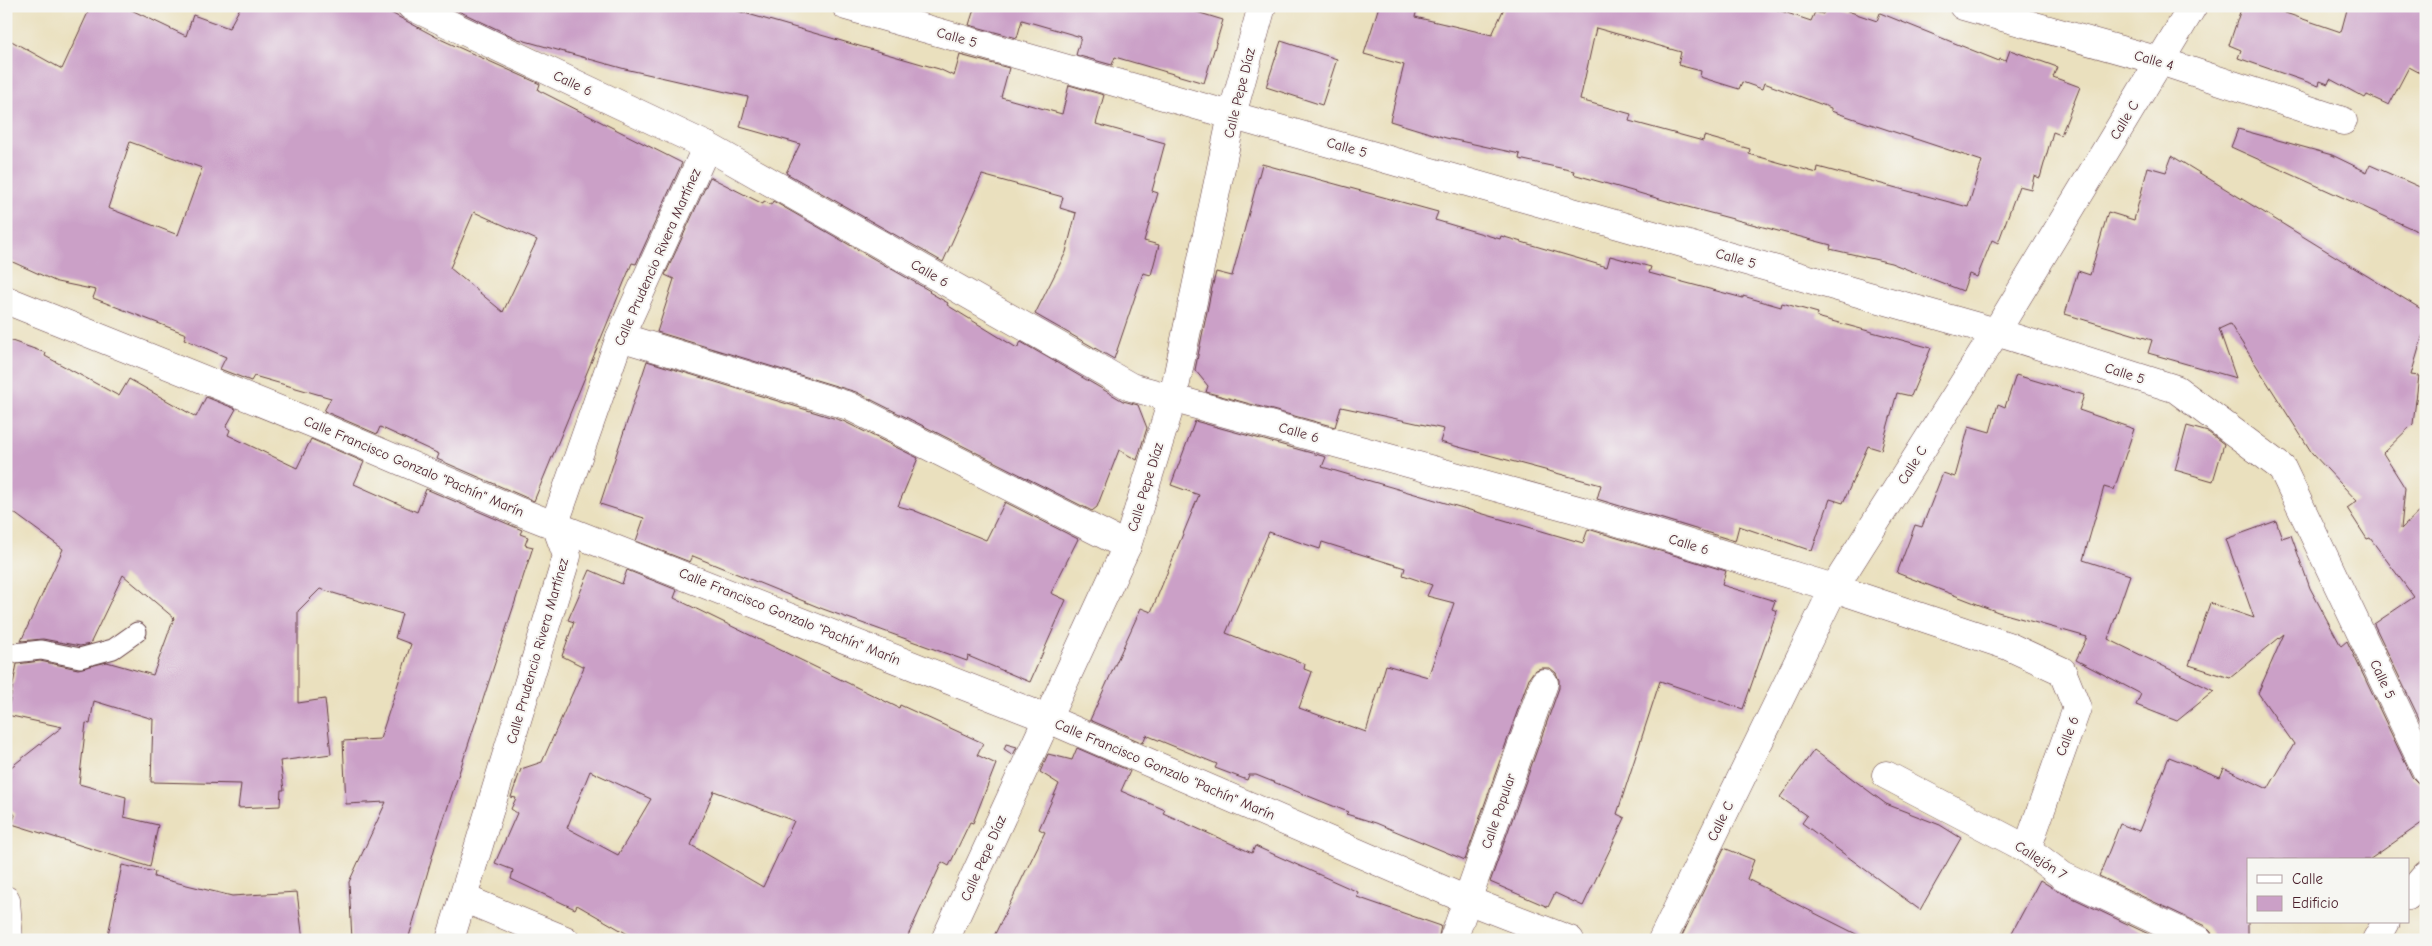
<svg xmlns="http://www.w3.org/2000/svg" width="2432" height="946" viewBox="0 0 2432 946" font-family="'Comic Neue',sans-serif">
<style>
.building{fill:#cba0c7;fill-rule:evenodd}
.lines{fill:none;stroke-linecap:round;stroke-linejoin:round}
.service-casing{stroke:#623c41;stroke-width:21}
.minor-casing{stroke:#623c41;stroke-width:29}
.service{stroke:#fff;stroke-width:19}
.minor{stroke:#fff;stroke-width:28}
.labels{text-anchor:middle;stroke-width:4;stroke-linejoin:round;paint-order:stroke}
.street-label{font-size:14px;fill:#4a1f2b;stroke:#f6f6f2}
</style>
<rect width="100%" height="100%" fill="#f6f6f2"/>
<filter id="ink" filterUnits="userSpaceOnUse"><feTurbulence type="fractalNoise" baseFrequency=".02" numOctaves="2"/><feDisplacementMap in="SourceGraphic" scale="10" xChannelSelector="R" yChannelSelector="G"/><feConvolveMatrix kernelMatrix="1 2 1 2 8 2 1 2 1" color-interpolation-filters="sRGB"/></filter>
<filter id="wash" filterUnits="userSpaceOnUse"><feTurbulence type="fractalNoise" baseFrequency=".0096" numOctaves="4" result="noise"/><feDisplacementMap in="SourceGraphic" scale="20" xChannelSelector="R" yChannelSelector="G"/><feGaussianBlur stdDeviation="1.12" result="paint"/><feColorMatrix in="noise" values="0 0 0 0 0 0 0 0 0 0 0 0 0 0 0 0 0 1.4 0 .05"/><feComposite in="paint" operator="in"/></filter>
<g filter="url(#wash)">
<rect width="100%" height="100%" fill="#eae0be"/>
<g id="blocks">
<!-- building -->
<g class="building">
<path d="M91,6H123L186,36L193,15L229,28L241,6H378L440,39L540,84L538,90L682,163L636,264L632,263L534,501L437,459L439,454L380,427L377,434L324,411L331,398L254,376L251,381L220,369L226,357L184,339L186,334L93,298L96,290L57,282L6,259V38L62,69ZM130,142L202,168L178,235L108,208ZM474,212L537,240L503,312L450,268Z"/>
<polygon points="448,6 720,6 939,69 954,76 960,55 1009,68 1001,97 1062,114 1069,85 1104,95 1096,124 1165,143 1152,191 1158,193 1144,241 1159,245 1151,275 1143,273 1114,359 1035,314 1066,252 1076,213 1060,208 1063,197 982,175 943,262 786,173 800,144 740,127 748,97 625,69 518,39"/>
<polygon points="975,6 1177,6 1223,20 1204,83 1115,57 1112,65 1076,55 1081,37 1022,20 1017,38 969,25"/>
<path d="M1379,6H1418L1415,17L1492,35L1505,6H1766L1811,21L1815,12L1823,14L1826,6H1833L1877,21L1880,13L1999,61L2000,59L2006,61L2010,50L2057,67L2053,77L2080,87L2061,135L2053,132L2040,178L2034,176L2031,189L2019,186L1998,243L1992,240L1977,277L1969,274L1963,291L1891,263L1830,249L1831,245L1684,206L1573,174L1574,171L1519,159L1520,154L1446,138L1390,121L1404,65L1364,54ZM1596,28L1681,52L1678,65L1701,71L1700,77L1739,89L1742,82L1762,89L1764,83L1831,108V111L1982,161L1968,207L1818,167L1817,173L1749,154L1750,149L1704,136L1703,141L1629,121L1631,114L1580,100Z"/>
<polygon points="2242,6 2265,6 2341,32 2348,6 2426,6 2426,76 2409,67 2389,105 2367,95 2365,98 2330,79 2328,84 2320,81 2319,86 2238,58 2241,50 2229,45"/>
<polygon points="1281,41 1337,59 1322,105 1266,87"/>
<polygon points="2238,129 2332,155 2367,172 2370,165 2422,188 2426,192 2426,235 2231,147"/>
<polygon points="2172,156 2426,312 2426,324 2411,375 2419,376 2413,424 2383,453 2405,488 2401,529 2426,505 2426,733 2374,624 2414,597 2370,538 2367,539 2347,508 2357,501 2312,453 2230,324 2219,329 2236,378 2148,353 2152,340 2065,314 2078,271 2090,275 2108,212 2134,220 2148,167 2166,172"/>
<polygon points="1262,164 1438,212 1435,220 1500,239 1501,236 1607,267 1610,256 1651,267 1649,273 1743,298 1743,296 1781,307 1782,303 1818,313 1817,317 1931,348 1911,396 1897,393 1881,450 1868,446 1843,503 1830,499 1812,551 1739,526 1735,541 1597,499 1601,485 1440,442 1444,429 1341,407 1335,427 1206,392 1208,386 1195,370 1211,292 1216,272 1232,276"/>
<polygon points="710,177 763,204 764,201 771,205 773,201 930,291 929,292 948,303 947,305 1017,348 1021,342 1123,401 1138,405 1147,428 1137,460 1119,450 1097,507 1092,511 856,392 657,332 674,279 665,275"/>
<polygon points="6,339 46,353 45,356 119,396 129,379 196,417 206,397 236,409 226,427 230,430 228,435 297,468 311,439 364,462 354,484 417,512 426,489 522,530 520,534 528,537 525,545 533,547 437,840 408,940 352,940 349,882 386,802 346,804 343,741 380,739 411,644 395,638 402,614 320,589 298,611 298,703 325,699 331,754 280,761 284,790 281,790 280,806 238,808 241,784 151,782 153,719 94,701 90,724 86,723 79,784 126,797 124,817 158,825 150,867 12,824 15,815 6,803 6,771 62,727 7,715 17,664 40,661 78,669 107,662 153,675 174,618 123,575 90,644 80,646 43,639 21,641 63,549 6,507"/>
<polygon points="647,361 843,421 918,458 898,506 913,510 986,540 1005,502 1078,539 1051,593 1066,600 1030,682 968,656 967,661 823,609 693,556 690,562 636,541 644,518 600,504"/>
<polygon points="2016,375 2084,395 2079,410 2134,429 2114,490 2104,487 2083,560 2130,575 2108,639 2214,691 2177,721 2136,705 2141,694 2076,660 2087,637 1998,612 1897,573 1915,525 1922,527 1943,473 1955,477 1969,426 1990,432 1998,404 2005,407"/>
<path d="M1195,421L1326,457L1322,467L1329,469L1583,543L1588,529L1726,571L1722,585L1775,601L1772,609L1777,611L1743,709L1660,681L1617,814L1625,818L1583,906L1555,893L1548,907L1490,882L1559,688V680L1556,673L1550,668H1541L1534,671L1529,678L1465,860L1376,823L1346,814L1348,812L1256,775H1249L1247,780L1215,768L1217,764L1146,735L1143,743L1090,720L1141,608L1151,612L1199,495L1171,485ZM1269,532L1320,549L1322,542L1405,568L1403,575L1432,585L1427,596L1454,603L1428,677L1386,665L1366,732L1299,708L1312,672L1304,669L1305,664L1226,633Z"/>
<polygon points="2187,426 2208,432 2224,444 2213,481 2175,470"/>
<polygon points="2276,521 2282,538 2291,535 2310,588 2341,646 2347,641 2412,777 2418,783 2426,785 2426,820 2369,860 2248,860 2248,940 2213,940 2211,932 2205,926 2099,876 2120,824 2139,831 2169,757 2220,777 2224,768 2268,789 2294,744 2258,693 2284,634 2230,678 2189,665 2210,603 2254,618 2226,539"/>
<path d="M590,570L622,584L627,570L677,590L674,598L899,708L900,705L983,743L977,755L996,764L973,823L970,822L949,866L942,862L906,940H638L577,905L575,909L511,879L513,870L495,863L517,813L511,809L516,798L511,797L521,769L542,762L584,667L562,656L574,622L568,620ZM590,771L651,799L618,855L567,828ZM714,791L794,821L763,887L691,845Z"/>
<polygon points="1006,744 1017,747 1013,755 1004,749"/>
<polygon points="1077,748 1130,771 1121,791 1165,810 1163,813 1252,853 1255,846 1358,892 1357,897 1441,926 1438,940 992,940 1045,832 1039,829 1059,784 1040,772 1048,754 1072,760"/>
<polygon points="1814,750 1886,804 1940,825 1961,838 1920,910 1802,823 1807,816 1780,797"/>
<polygon points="1724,848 1754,860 1747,879 1868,940 1680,940"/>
<polygon points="122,865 155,872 154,877 232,896 297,892 303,940 107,940"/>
<polygon points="2040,880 2056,890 2161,940 2008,940"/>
</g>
</g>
</g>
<g filter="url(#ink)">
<use href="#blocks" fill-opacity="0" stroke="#623c41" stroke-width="1"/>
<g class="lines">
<defs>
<polyline id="service" points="6,654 41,650 80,658 113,649 137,632"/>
<g id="minor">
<polyline points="411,6 707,146 1131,387 1582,511 1834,588 2008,646 2062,671 2077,708 2027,849"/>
<polyline points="846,6 1996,332 2176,389 2282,468 2426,770"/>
<polyline points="1963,6 2160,61 2343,121"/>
<polyline points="6,300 312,423 518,511 1046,718 1467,900 1570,940"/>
<polyline points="620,337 849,406 1127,546"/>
<polyline points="1886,775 2027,849 2063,876 2198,940"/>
<polyline points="2408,896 2426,875"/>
<polyline points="463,898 565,940"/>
<polyline points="6,900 9,940"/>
<polyline points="450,940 567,556 555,523 620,337 707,146"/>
<polyline points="945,940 1127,546 1173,397 1232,115 1262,6"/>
<polyline points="1453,940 1544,683"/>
<polyline points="1662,940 1834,588 1996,332 2193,6"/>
<polyline points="2376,940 2386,922"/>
</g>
</defs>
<!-- service casing -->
<use href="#service" class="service-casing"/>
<!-- minor casing -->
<use href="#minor" class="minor-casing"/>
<!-- service -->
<use href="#service" class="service"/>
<!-- minor -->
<use href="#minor" class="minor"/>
</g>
</g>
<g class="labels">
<!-- street labels -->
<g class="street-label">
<text transform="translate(957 37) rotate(16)" y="5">Calle 5</text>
<text transform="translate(2154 60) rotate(16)" y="5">Calle 4</text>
<text transform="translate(573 83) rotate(25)" y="5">Calle 6</text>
<text transform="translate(1239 93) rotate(-76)" y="5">Calle Pepe Díaz</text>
<text transform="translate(2124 120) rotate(-59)" y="5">Calle C</text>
<text transform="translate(1347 147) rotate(16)" y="5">Calle 5</text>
<text transform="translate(657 257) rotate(-66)" y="5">Calle Prudencio Rivera Martínez</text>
<text transform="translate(1736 258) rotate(16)" y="5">Calle 5</text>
<text transform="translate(930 273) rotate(30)" y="5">Calle 6</text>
<text transform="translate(2125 373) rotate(18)" y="5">Calle 5</text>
<text transform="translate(1299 432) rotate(16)" y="5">Calle 6</text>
<text transform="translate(1912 465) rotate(-58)" y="5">Calle C</text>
<text transform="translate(414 466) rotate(23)" y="5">Calle Francisco Gonzalo "Pachín" Marín</text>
<text transform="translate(1145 487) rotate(-73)" y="5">Calle Pepe Díaz</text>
<text transform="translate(1689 544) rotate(17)" y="5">Calle 6</text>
<text transform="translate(790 616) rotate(22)" y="5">Calle Francisco Gonzalo "Pachín" Marín</text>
<text transform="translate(537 651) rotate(-74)" y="5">Calle Prudencio Rivera Martínez</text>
<text transform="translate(2383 679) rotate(65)" y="5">Calle 5</text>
<text transform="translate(2067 736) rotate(-69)" y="5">Calle 6</text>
<text transform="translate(1165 769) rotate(23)" y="5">Calle Francisco Gonzalo "Pachín" Marín</text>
<text transform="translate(1498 811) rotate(-71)" y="5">Calle Popular</text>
<text transform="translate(1720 821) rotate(-64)" y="5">Calle C</text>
<text transform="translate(983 858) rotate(-66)" y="5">Calle Pepe Díaz</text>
<text transform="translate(2041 860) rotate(33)" y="5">Callejón 7</text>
</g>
</g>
<!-- margin -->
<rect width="2432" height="946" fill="none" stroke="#f6f6f2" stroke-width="25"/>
<!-- legend -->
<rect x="2247" y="858" width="162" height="65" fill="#f6f6f2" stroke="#b1a0a2"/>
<rect x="2257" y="875" width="25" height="8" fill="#ffffff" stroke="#b1a0a2"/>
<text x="2292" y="884" font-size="15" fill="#4a1f2b">Calle</text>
<rect x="2257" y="896" width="25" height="15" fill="#cba0c7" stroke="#b1a0a2"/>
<text x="2292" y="908" font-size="15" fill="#4a1f2b">Edificio</text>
</svg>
